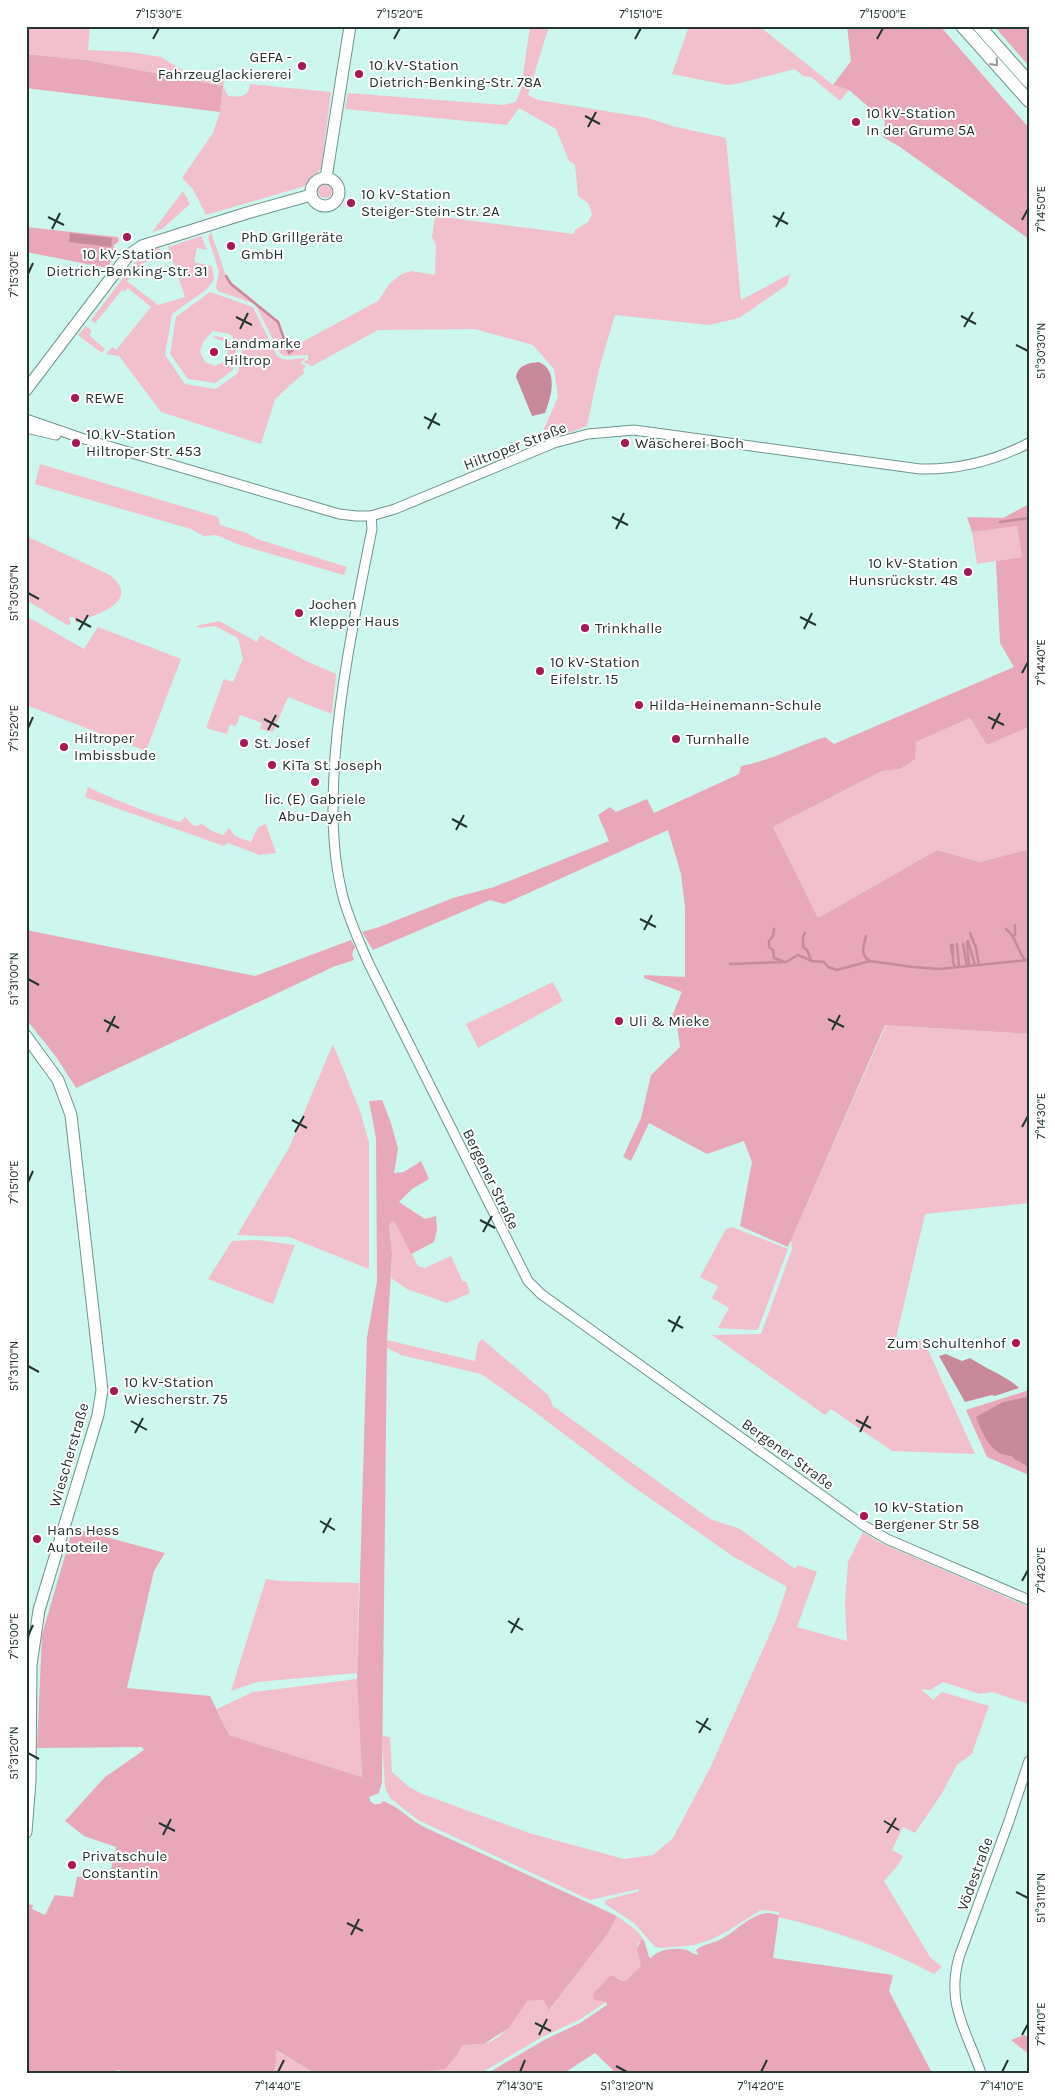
<svg xmlns="http://www.w3.org/2000/svg" width="1055" height="2099" viewBox="0 0 1055 2099" font-family="Karla,sans-serif">
<style>
.green{fill:#f1c0cc}
.forest{fill:#e9a8ba}
.water{fill:#c8899b}
.lines{fill:none;stroke-linecap:round;stroke-linejoin:round}
.stream{stroke:#c8899b;stroke-width:2.5}
.minor-casing{stroke:#6f958e;stroke-width:11}
.major-casing{stroke:#6f958e;stroke-width:13}
.highway-casing{stroke:#6f958e;stroke-width:14}
.minor{stroke:#fff;stroke-width:9}
.major{stroke:#fff;stroke-width:11}
.highway{stroke:#fff;stroke-width:12}
.oneway{stroke:#929a98}
.ticks{fill:none;stroke:#253532;stroke-width:2}
.poi-dot{fill:#a71857;stroke:#fff;stroke-width:2}
.labels{text-anchor:middle;stroke-width:4;stroke-linejoin:round;paint-order:stroke}
.poi-label{font-size:15px;fill:#253532;stroke:#fff;text-anchor:start}
.street-label{font-size:15px;fill:#253532;stroke:#fff}
.neatline{fill:none;stroke:#253532;stroke-width:2}
.ticks-label{font-size:12px;text-anchor:middle;fill:#253532}
</style>
<rect width="100%" height="100%" fill="#cdf6ee"/>
<!-- green -->
<g class="green">
<path d="M26,26H90L88,50L130,52L161,57L184,71L225,76L223,86L228,96C239,97 249,98 250,84L331,92L321,169L308,180L305,186L206,215L193,189L182,178L213,133L220,112L223,86L86,60L26,54Z"/>
<polygon points="530,26 549,26 528,95 538,100 648,118 672,126 726,138 741,300 790,274 787,285 739,318 709,325 615,315 599,369 587,426 546,441 544,429 558,397 554,369 533,345 475,329 378,330 312,366 303,362 308,360 308,355 284,356 280,353 255,304 218,291 216,287 219,272 208,237 211,232 226,276 231,282 279,321 289,351 293,347 378,301 390,283 402,274 412,271 435,275 436,245 432,237 435,216 574,234 575,230 588,222 592,215 589,204 578,196 575,165 569,161 556,129 519,108 507,125 345,109 348,93 503,105 516,102 521,89"/>
<polygon points="689,26 759,26 833,85 849,90 840,101 811,77 803,76 795,69 736,84 727,85 672,74"/>
<circle cx="325" cy="191" r="7"/>
<polygon points="183,191 190,204 162,229 152,232"/>
<path d="M201,236L207,250L197,248L194,262L212,266L214,280L207,289L172,314L165,355L185,384L216,389L238,373L242,350L230,334L213,331L203,342L200,352L205,362L215,366L225,361L228,351L223,341L213,338L215,336L227,338L236,351L233,370L215,383L188,379L170,354L176,317L210,292L253,307L277,356C287,363 295,358 306,358L300,363L306,366L303,369L304,373L275,399L261,444L161,412L119,356L106,354L112,347L116,350L151,307L128,288L124,292L122,290L96,322L97,324L91,320L140,256L158,248L160,249L163,257L143,263L127,281L158,305L185,297L168,247Z"/>
<polygon points="86,326 92,331 89,335 105,349 102,353 78,335"/>
<polygon points="40,464 218,517 220,525 247,533 257,539 347,567 344,575 240,545 216,535 204,536 191,529 35,484"/>
<polygon points="1017,525 1022,557 977,564 972,532"/>
<path d="M26,536L110,575C143,602 96,614 76,623L74,617H69L71,624L67,625L26,600Z"/>
<polygon points="26,616 84,649 98,627 181,659 146,751 26,705"/>
<polygon points="219,621 257,642 260,635 306,661 336,674 332,714 288,697 273,732 260,729 262,723 240,715 236,726 230,724 227,734 206,728 224,679 233,682 243,659 238,638 215,626 199,628 196,626"/>
<polygon points="970,718 987,745 1029,727 1029,849 980,862 937,850 818,918 773,827 882,771 900,769 916,742"/>
<path d="M88,787C117,801 148,813 180,822L185,817L194,826L202,824L212,831L223,835L229,828L235,836L251,842L258,827L266,824L276,853L259,855L228,843L224,846L85,797Z"/>
<polygon points="553,982 563,1001 478,1048 466,1024"/>
<polygon points="886,1025 1029,1034 1029,1203 925,1214 896,1338 924,1341 975,1454 892,1451 831,1409 825,1415 712,1335 761,1334 792,1249 791,1240"/>
<polygon points="333,1044 360,1111 369,1143 369,1269 289,1237 237,1235 289,1148"/>
<polygon points="394,1219 418,1266 425,1268 451,1256 463,1282 466,1281 470,1293 447,1303 407,1289 391,1278 392,1254 389,1225"/>
<polygon points="732,1227 788,1249 758,1329 755,1330 718,1328 729,1308 712,1298 718,1286 700,1277 726,1229"/>
<polygon points="259,1240 295,1245 273,1304 208,1279 232,1241"/>
<path d="M482,1339L548,1395L553,1406L710,1519L740,1529L795,1569L798,1565L817,1572L797,1627L847,1641L845,1603L848,1562L863,1532L879,1542L1029,1607V1704L992,1692L980,1694L943,1682L930,1690L921,1689L933,1700L942,1692L989,1706L973,1750V1753L957,1765L942,1793L915,1833L903,1827L892,1850L903,1856L899,1864L884,1881L930,1957L942,1967L934,1974C885,1948 833,1930 779,1917V1912L761,1910L726,1932L710,1940L694,1945L661,1948L655,1947L634,1923L605,1904L606,1900L639,1891V1889L590,1900L418,1820L390,1798L385,1788L382,1736L390,1737L392,1772L409,1787L422,1794L529,1833L624,1859L653,1855L673,1838L711,1766L776,1620L787,1587L734,1557L631,1485L531,1409L481,1374L401,1355L387,1348V1340L475,1361L478,1343Z"/>
<polygon points="266,1579 278,1581 359,1583 357,1673 257,1682 231,1691"/>
<polygon points="357,1679 362,1777 229,1735 217,1709 253,1692"/>
<path d="M617,1916L637,1931L644,1940L638,1943C637,1953 641,1955 642,1963C642,1968 630,1978 626,1981L620,1980L617,1977L606,2002L579,2020L542,2037L481,2073H410C433,2070 451,2069 462,2045C469,2044 475,2045 482,2044C504,2041 515,2016 527,2001L543,2000L550,2009L607,1935Z"/>
<polygon points="275,2050 314,2073 273,2073 276,2062"/>
</g>
<!-- forest -->
<g class="forest">
<polygon points="847,26 940,26 1029,128 1029,239 900,147 883,137 885,121 849,90 833,85 851,61"/>
<polygon points="994,26 1029,26 1029,66"/>
<polygon points="26,54 86,60 223,86 220,112 26,88"/>
<polygon points="26,227 118,237 119,241 113,246 117,252 107,268 26,252"/>
<path d="M1029,504V727L987,745L970,718L916,742L915,759L900,769L882,771L773,827L818,918L937,850L980,862L1029,849V1034L885,1025L788,1247L740,1226L752,1162L744,1141L707,1154L649,1123L631,1161L623,1157L641,1118L651,1075L680,1047L677,1026L669,1023L682,992L644,978V975L685,977V907L681,874L668,830L504,904L490,900L373,950L362,932L379,927L453,898L494,887L609,841L598,815L610,807L616,812L647,799L654,813L739,774L741,766C770,761 797,746 825,737L834,744L1014,667L1000,643L996,561L1022,557L1017,526L972,532L967,517L1003,518Z"/>
<polygon points="26,930 255,976 351,940 355,947 352,954 354,960 333,967 76,1088 57,1058 26,1019"/>
<path d="M382,1100L391,1123L398,1149L394,1173L404,1172L421,1161L429,1179L412,1189L399,1202L425,1219L436,1216L437,1230L434,1242L411,1254L394,1220L389,1225L392,1254L387,1340L382,1782L379,1793L369,1797L370,1801L374,1804H380L383,1801C398,1806 408,1818 422,1826L617,1916L607,1935L549,2010L543,2000L527,2001L509,2028L493,2038L484,2044L462,2045L457,2055L445,2069L410,2073H314L276,2050V2062L273,2073H121L120,2070L103,2073H26V1904L33,1905L32,1909L45,1915L55,1895L73,1897L77,1877L110,1874L116,1847L84,1836L65,1821L105,1777L144,1750L142,1747L37,1748L42,1635L73,1528L165,1553L154,1571L127,1688L210,1696L229,1735L362,1777L357,1679L367,1337L377,1282L376,1138L369,1101Z"/>
<polygon points="1029,1390 1029,1475 987,1457 966,1410"/>
<path d="M769,1913L779,1915L773,1958L893,1975L889,1991L932,2073H616L595,2053L564,2073H488L546,2039L580,2023L607,2005L606,2002L594,2000L593,1994L610,1976H614L620,1980L626,1981L641,1966L637,1949L641,1940H644L649,1957L651,1958C658,1949 676,1947 687,1950C691,1952 693,1954 698,1955L696,1950C702,1944 713,1944 721,1939C737,1931 751,1913 769,1913Z"/>
<polygon points="1024,2035 1029,2038 1029,2054 1011,2040"/>
</g>
<!-- water -->
<g class="water">
<polygon points="70,233 112,238 111,247 69,242"/>
<path d="M539,362C559,371 551,397 545,413L532,416L516,377C518,365 528,363 539,362Z"/>
<path d="M946,1354L962,1361L970,1358C986,1369 1007,1376 1019,1388L995,1396L992,1395L965,1402L939,1356Z"/>
<path d="M1027,1397L1029,1399V1468L1019,1461L1015,1460L1012,1456C990,1455 983,1434 976,1417L1003,1402Z"/>
</g>
<g class="lines">
<!-- stream -->
<g class="stream">
<polyline points="226,276 231,284 278,322 289,353 293,350"/>
<polyline points="1000,522 1029,518"/>
<polyline points="1029,928 1029,957"/>
<polyline points="774,929 773,936 769,941 769,947 773,950 774,958 785,962"/>
<path d="M1006,929C1017,937 1016,949 1025,960"/>
<polyline points="805,933 803,937 803,947 807,950 811,960"/>
<polyline points="970,933 976,948 979,965"/>
<polyline points="1015,935 1015,925"/>
<path d="M866,936C864,946 859,955 870,961"/>
<polyline points="968,941 975,965"/>
<polyline points="967,942 969,965"/>
<polyline points="957,944 959,967"/>
<polyline points="963,944 967,966"/>
<polyline points="951,945 952,954"/>
<polyline points="953,945 953,962 955,967"/>
<polyline points="730,964 786,962 798,955 812,961 824,962 828,967 837,970 870,961 913,967 939,969 1029,960"/>
</g>
<defs>
<g id="minor">
<path d="M26,419L81,438L339,514L356,516H371L395,509L554,443L588,434L634,430L920,469C959,470 994,461 1029,443"/>
<polyline points="26,428 56,435"/>
<path d="M371,516L372,529C357,605 341,679 335,757C332,804 331,847 342,893C348,918 359,941 369,964L528,1281L541,1294L863,1525L887,1539L1029,1600"/>
<path d="M981,2073C966,2029 946,2005 959,1957L1009,1821L1029,1761"/>
</g>
<g id="major">
<polyline points="326,178 350,26"/>
<circle cx="325" cy="192" r="14"/>
<polyline points="26,390 120,266 129,255 142,246 247,213 311,195"/>
<polyline points="26,1036 58,1080 71,1115 102,1390 98,1415 39,1610 31,1665 30,1781 26,1832"/>
</g>
<g id="highway">
<polyline points="962,26 1029,101"/>
<polyline points="979,26 1029,82"/>
</g>
</defs>
<!-- minor casing -->
<use href="#minor" class="minor-casing"/>
<!-- major casing -->
<use href="#major" class="major-casing"/>
<!-- highway casing -->
<use href="#highway" class="highway-casing"/>
<!-- minor -->
<use href="#minor" class="minor"/>
<!-- major -->
<use href="#major" class="major"/>
<!-- highway -->
<use href="#highway" class="highway"/>
</g>
<!-- one-way arrows -->
<defs><path id="oneway-chevron" d="M-2-3.5L2.5 0L-2 3.5" fill="none" stroke-width="1.6" stroke-linecap="round" stroke-linejoin="round" transform="scale(1.25)"/></defs>
<use class="oneway" href="#oneway-chevron" transform="translate(995 63) rotate(48)"/>
<!-- ticks -->
<path class="ticks" d="M153,39L159,28M394,39L400,28M635,39L641,28M877,39L883,28M585,116L600,124M588,127L596,112M773,216L788,224M48,217L64,225M1022,220L1028,209M776,227L784,212M52,229L60,213M28,274L33,263M961,316L976,324M236,317L252,325M964,327L973,312M240,329L248,313M1016,345L1028,351M424,417L440,425M428,429L436,413M612,517L628,525M616,529L624,513M28,593L39,599M800,617L816,625M76,619L91,627M804,629L812,613M79,630L88,615M1022,673L1028,662M988,717L1004,725M264,719L279,727M28,728L33,717M992,729L1000,713M268,730L276,715M452,819L467,827M456,830L464,815M640,919L656,927M644,930L652,915M28,979L39,985M828,1019L844,1027M104,1020L119,1028M832,1030L840,1015M107,1032L115,1016M292,1120L307,1128M1022,1127L1028,1116M295,1132L304,1116M28,1182L33,1171M480,1220L495,1228M483,1232L492,1216M668,1320L683,1328M672,1332L680,1316M28,1366L39,1372M856,1420L871,1428M131,1421L147,1430M860,1432L868,1416M135,1433L143,1418M320,1521L335,1530M323,1533L331,1518M1022,1581L1028,1570M508,1621L523,1630M511,1633L519,1618M28,1636L33,1625M696,1721L711,1730M699,1733L708,1718M28,1753L39,1759M884,1821L899,1830M159,1823L175,1831M887,1833L896,1818M163,1835L171,1819M1016,1892L1028,1898M347,1923L363,1931M351,1935L359,1919M535,2023L551,2031M539,2035L547,2019M1022,2035L1028,2024M616,2066L627,2072M278,2072L284,2060M520,2072L525,2060M761,2072L767,2060M1002,2072L1008,2060"/>
<!-- markers -->
<g class="poi-dot">
<circle cx="302" cy="66" r="5"/>
<circle cx="359" cy="74" r="5"/>
<circle cx="856" cy="122" r="5"/>
<circle cx="351" cy="203" r="5"/>
<circle cx="127" cy="237" r="5"/>
<circle cx="231" cy="246" r="5"/>
<circle cx="214" cy="352" r="5"/>
<circle cx="75" cy="398" r="5"/>
<circle cx="76" cy="443" r="5"/>
<circle cx="625" cy="443" r="5"/>
<circle cx="968" cy="572" r="5"/>
<circle cx="299" cy="613" r="5"/>
<circle cx="585" cy="628" r="5"/>
<circle cx="540" cy="671" r="5"/>
<circle cx="639" cy="705" r="5"/>
<circle cx="676" cy="739" r="5"/>
<circle cx="244" cy="743" r="5"/>
<circle cx="64" cy="747" r="5"/>
<circle cx="272" cy="765" r="5"/>
<circle cx="315" cy="782" r="5"/>
<circle cx="619" cy="1021" r="5"/>
<circle cx="1016" cy="1343" r="5"/>
<circle cx="114" cy="1391" r="5"/>
<circle cx="864" cy="1516" r="5"/>
<circle cx="37" cy="1539" r="5"/>
<circle cx="72" cy="1865" r="5"/>
</g>
<g class="labels">
<!-- poi labels -->
<g class="poi-label">
<text x="292" y="62" text-anchor="end">GEFA -<tspan x="292" dy="17">Fahrzeuglackiererei</tspan></text>
<text x="369" y="70">10 kV-Station<tspan x="369" dy="17">Dietrich-Benking-Str. 78A</tspan></text>
<text x="866" y="118">10 kV-Station<tspan x="866" dy="17">In der Grume 5A</tspan></text>
<text x="361" y="199">10 kV-Station<tspan x="361" dy="17">Steiger-Stein-Str. 2A</tspan></text>
<text x="241" y="242">PhD Grillgeräte<tspan x="241" dy="17">GmbH</tspan></text>
<text x="127" y="259" text-anchor="middle">10 kV-Station<tspan x="127" dy="17">Dietrich-Benking-Str. 31</tspan></text>
<text x="224" y="348">Landmarke<tspan x="224" dy="17">Hiltrop</tspan></text>
<text x="85" y="403">REWE</text>
<text x="86" y="439">10 kV-Station<tspan x="86" dy="17">Hiltroper Str. 453</tspan></text>
<text x="635" y="448">Wäscherei Boch</text>
<text x="958" y="568" text-anchor="end">10 kV-Station<tspan x="958" dy="17">Hunsrückstr. 48</tspan></text>
<text x="309" y="609">Jochen<tspan x="309" dy="17">Klepper Haus</tspan></text>
<text x="595" y="633">Trinkhalle</text>
<text x="550" y="667">10 kV-Station<tspan x="550" dy="17">Eifelstr. 15</tspan></text>
<text x="649" y="710">Hilda-Heinemann-Schule</text>
<text x="74" y="743">Hiltroper<tspan x="74" dy="17">Imbissbude</tspan></text>
<text x="686" y="744">Turnhalle</text>
<text x="254" y="748">St. Josef</text>
<text x="282" y="770">KiTa St. Joseph</text>
<text x="315" y="804" text-anchor="middle">lic. (E) Gabriele<tspan x="315" dy="17">Abu-Dayeh</tspan></text>
<text x="629" y="1026">Uli &amp; Mieke</text>
<text x="1006" y="1348" text-anchor="end">Zum Schultenhof</text>
<text x="124" y="1387">10 kV-Station<tspan x="124" dy="17">Wiescherstr. 75</tspan></text>
<text x="874" y="1512">10 kV-Station<tspan x="874" dy="17">Bergener Str 58</tspan></text>
<text x="47" y="1535">Hans Hess<tspan x="47" dy="17">Autoteile</tspan></text>
<text x="82" y="1861">Privatschule<tspan x="82" dy="17">Constantin</tspan></text>
</g>
<!-- street labels -->
<g class="street-label">
<text transform="translate(515 446) rotate(-21)" y="5">Hiltroper Straße</text>
<text transform="translate(491 1179) rotate(64)" y="5">Bergener Straße</text>
<text transform="translate(788 1454) rotate(36)" y="5">Bergener Straße</text>
<text transform="translate(69 1455) rotate(-74)" y="5">Wiescherstraße</text>
<text transform="translate(975 1874) rotate(-70)" y="5">Vödestraße</text>
</g>
</g>
<!-- border -->
<rect width="1055" height="2099" fill="none" stroke="#ffffff" stroke-width="55"/>
<rect x="28" y="28" width="1000" height="2044" class="neatline"/>
<g class="ticks-label">
<text x="159" y="18">7°15'30"E</text>
<text x="400" y="18">7°15'20"E</text>
<text x="641" y="18">7°15'10"E</text>
<text x="883" y="18">7°15'00"E</text>
<text transform="translate(1041 209) rotate(-90)" y="4">7°14'50"E</text>
<text transform="translate(14 274) rotate(-90)" y="4">7°15'30"E</text>
<text transform="translate(1041 351) rotate(-90)" y="4">51°30'30"N</text>
<text transform="translate(14 593) rotate(-90)" y="4">51°30'50"N</text>
<text transform="translate(1041 662) rotate(-90)" y="4">7°14'40"E</text>
<text transform="translate(14 728) rotate(-90)" y="4">7°15'20"E</text>
<text transform="translate(14 979) rotate(-90)" y="4">51°31'00"N</text>
<text transform="translate(1041 1116) rotate(-90)" y="4">7°14'30"E</text>
<text transform="translate(14 1182) rotate(-90)" y="4">7°15'10"E</text>
<text transform="translate(14 1366) rotate(-90)" y="4">51°31'10"N</text>
<text transform="translate(1041 1570) rotate(-90)" y="4">7°14'20"E</text>
<text transform="translate(14 1636) rotate(-90)" y="4">7°15'00"E</text>
<text transform="translate(14 1753) rotate(-90)" y="4">51°31'20"N</text>
<text transform="translate(1041 1898) rotate(-90)" y="4">51°31'10"N</text>
<text transform="translate(1041 2024) rotate(-90)" y="4">7°14'10"E</text>
<text x="278" y="2090">7°14'40"E</text>
<text x="520" y="2090">7°14'30"E</text>
<text x="627" y="2090">51°31'20"N</text>
<text x="761" y="2090">7°14'20"E</text>
<text x="1002" y="2090">7°14'10"E</text>
</g>
</svg>
